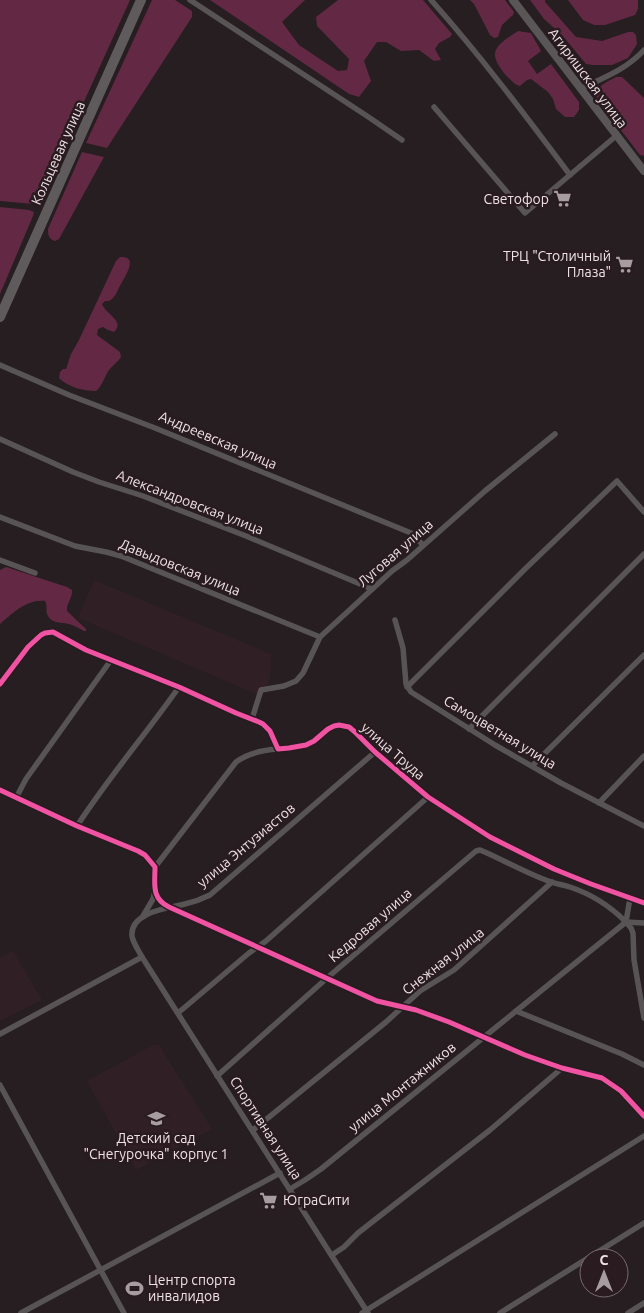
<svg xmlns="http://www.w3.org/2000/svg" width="644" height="1313" viewBox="0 0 644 1313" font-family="Ubuntu,sans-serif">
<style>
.built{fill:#311f26}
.green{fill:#632843}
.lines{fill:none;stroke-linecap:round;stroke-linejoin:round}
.street{stroke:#585455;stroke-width:5.5}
.secondary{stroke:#5a5657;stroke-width:8}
.highway{stroke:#5f5a5c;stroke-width:10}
.cycleway-casing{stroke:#291b20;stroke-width:8}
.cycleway{stroke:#f153a3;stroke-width:5}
.labels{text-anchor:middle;stroke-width:5;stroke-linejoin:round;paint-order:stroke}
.street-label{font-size:14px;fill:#ede2e6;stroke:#291b20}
.poi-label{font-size:14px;fill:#ede2e6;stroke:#291b20;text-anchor:end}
</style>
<rect width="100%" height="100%" fill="#261e21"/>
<!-- built -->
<g class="built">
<polygon points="94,580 271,654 270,678 263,697 78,618"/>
<polygon points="13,951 42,1000 0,1021 0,957"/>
<polygon points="153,1045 159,1045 212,1129 136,1170 87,1081"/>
</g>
<!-- green -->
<g class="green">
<polygon points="0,0 130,0 39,201 34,204 0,201"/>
<polygon points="152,0 175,0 192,11 192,17 107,148 86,143"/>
<polygon points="210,0 305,0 282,22 299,45 338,71 347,70 349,59 317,26 316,17 338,0 423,0 452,34 450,37 439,43 435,49 441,60 434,61 419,50 401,51 386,42 377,42 364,61 371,81 359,97 349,94"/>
<polygon points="470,0 505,0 514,12 513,15 502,25 498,37 494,38 490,35 474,4"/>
<polygon points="530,0 545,0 545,2 576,37 602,41 628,32 633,32 636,35 637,44 628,58 612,65 593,65 586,64 562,35 544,19"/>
<polygon points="568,0 638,0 638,9 635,15 605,25 594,25 583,20"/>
<path d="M518,31L531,33L541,51L528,61L537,74L551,64L579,102V110L574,117H565L556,109L553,99L548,92L531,79L527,80L520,86C511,84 493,62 495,53C497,43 511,36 518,31Z"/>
<path d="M616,77H622L644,98V156L640,155L597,99C593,87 607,82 616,77Z"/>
<path d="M82,152L104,157L59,239L55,241C49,239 48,236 48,229Z"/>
<polygon points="0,207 29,210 34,212 33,216 0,294"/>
<path d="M120,257C140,255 124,278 121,284C117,291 116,297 109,301H105L102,304C105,314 126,321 114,332L108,330L103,327L98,329L97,335L120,352L121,357C118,362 113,365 109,370C104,377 103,385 96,391C83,391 68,387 59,378L60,372L63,369H66L71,354L79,340L116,261Z"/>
<path d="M6,567L67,587L72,590C73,598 66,603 67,611L86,629V631H84C79,628 75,626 69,624C62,622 52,624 48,616C45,611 48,606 45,601C27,599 13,613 0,624V570Z"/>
</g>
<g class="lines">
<!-- street -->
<g class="street">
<polyline points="190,0 367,116 402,140"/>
<path d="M431,0C480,55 525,115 570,175"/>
<path d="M580,89C603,78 627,69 644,50"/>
<polyline points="434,107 525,213 616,136"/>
<polyline points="0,365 69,395 155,428 411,533 423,545"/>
<polyline points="0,439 73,472 99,482 143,496 246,536 372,589"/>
<polyline points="0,517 75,546 106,552 121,556 320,637"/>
<polyline points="0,560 35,573"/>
<polyline points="395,620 403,648 406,684 411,692 495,745 561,783 644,826"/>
<polyline points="0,684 28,647 41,635 45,633 53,632 86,650 179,687 236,713 259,722 263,724 270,731 278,749 289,748 306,745 314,741 328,729 334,726 339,725 349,727 355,732 375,752 428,797 490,837 554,869 591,884 644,903"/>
<polyline points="407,687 525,569 617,481 644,512"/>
<polyline points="252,719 261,690 284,686 296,681 303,673 320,637 392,571 407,560 485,491 555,434"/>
<polyline points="469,729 644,554"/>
<polyline points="532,766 644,655"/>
<path d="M0,790L77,826L138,851L145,855L155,867C155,884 151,898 169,907L377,1001L416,1010L449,1022L525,1055L562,1068L602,1078L621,1091L644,1116"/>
<polyline points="16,798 26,779 111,660"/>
<polyline points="599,803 644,756"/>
<path d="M77,826C108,778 146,734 179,687"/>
<path d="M155,867L236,762C248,753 263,750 278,749"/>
<polyline points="143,916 153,899 155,891"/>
<polyline points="626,922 631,928 633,933 634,960 644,1018"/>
<path d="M142,957C217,1076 293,1194 368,1313"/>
<polyline points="516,1011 622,1054 644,1065"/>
<polyline points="178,1013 249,953 266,941 428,797"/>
<path d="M0,1034L142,957C139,951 133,943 132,936C130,912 168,908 185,904C194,902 202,899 210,895L375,752"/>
<path d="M217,1076L327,978L476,851L480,850L487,853C507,862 530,875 551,882C557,884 564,885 570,887C591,894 611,907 626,922L644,923"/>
<polyline points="0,1085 124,1313"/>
<polyline points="253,1130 386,1022 420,991 454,970 463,962 552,882"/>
<polyline points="290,1189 305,1180 321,1169 626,922 630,898"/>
<polyline points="332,1255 344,1247 358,1233 490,1130 562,1068"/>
<polyline points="21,1313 280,1173"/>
<polyline points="362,1313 644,1136"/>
<polyline points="500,1313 644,1223"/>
<polyline points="628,1313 644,1303"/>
</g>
<!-- secondary -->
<polyline class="secondary" points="513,0 644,171"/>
<!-- highway -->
<polyline class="highway" points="0,317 141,0"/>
<defs>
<g id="cycleway">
<polyline points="0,684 28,647 41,635 45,633 53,632 86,650 179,687 236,713 259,722 263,724 270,731 278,749 289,748 306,745 314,741 328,729 334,726 339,725 349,727 355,732 375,752 428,797 490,837 554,869 591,884 644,903"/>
<path d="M0,790L77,826L138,851L145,855L155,867C155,884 151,898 169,907L377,1001L416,1010L449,1022L525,1055L562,1068L602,1078L621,1091L644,1116"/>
</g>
</defs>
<!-- cycleway casing -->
<use href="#cycleway" class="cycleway-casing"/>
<!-- cycleway -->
<use href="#cycleway" class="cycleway"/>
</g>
<!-- icons -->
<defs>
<symbol id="supermarket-bare" viewBox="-9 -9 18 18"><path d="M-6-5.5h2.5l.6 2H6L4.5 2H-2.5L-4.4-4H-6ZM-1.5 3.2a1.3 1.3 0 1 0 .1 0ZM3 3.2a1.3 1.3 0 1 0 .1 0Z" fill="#a79da1" stroke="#291b20" stroke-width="2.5" paint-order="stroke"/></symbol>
<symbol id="school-bare" viewBox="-9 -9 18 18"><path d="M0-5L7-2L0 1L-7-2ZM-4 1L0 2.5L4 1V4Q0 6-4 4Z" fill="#a79da1" stroke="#291b20" stroke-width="2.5" paint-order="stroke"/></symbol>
<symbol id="stadium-bare" viewBox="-9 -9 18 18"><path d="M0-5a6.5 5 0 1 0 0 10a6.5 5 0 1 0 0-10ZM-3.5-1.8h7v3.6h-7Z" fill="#a79da1" stroke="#291b20" stroke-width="2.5" paint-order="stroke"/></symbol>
</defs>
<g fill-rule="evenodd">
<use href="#supermarket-bare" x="550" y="186" width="25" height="25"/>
<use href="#supermarket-bare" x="612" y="252" width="25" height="25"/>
<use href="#school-bare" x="144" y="1106" width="25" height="25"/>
<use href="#supermarket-bare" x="256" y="1188" width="25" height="25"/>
<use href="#stadium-bare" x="122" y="1276" width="25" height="25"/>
</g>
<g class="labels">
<!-- street labels -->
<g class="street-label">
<text transform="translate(588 78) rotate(53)" y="5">Агиришская улица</text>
<text transform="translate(58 153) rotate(-66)" y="5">Кольцевая улица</text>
<text transform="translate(218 440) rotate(23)" y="5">Андреевская улица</text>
<text transform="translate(190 502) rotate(21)" y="5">Александровская улица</text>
<text transform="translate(395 553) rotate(-41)" y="5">Луговая улица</text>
<text transform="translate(180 567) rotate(22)" y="5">Давыдовская улица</text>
<text transform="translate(500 732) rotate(31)" y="5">Самоцветная улица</text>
<text transform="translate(393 751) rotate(41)" y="5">улица Труда</text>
<text transform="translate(246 845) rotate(-40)" y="5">улица Энтузиастов</text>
<text transform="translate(370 925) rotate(-41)" y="5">Кедровая улица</text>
<text transform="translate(443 961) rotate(-38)" y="5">Снежная улица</text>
<text transform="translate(402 1087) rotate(-39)" y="5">улица Монтажников</text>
<text transform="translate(266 1128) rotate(57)" y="5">Спортивная улица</text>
</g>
<!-- poi labels -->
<g class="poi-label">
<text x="549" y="204">Светофор</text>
<text x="611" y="261">ТРЦ "Столичный<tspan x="611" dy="16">Плаза"</tspan></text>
<text x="156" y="1143" text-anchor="middle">Детский сад<tspan x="156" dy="16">"Снегурочка" корпус 1</tspan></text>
<text x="283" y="1205" text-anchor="start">ЮграСити</text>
<text x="148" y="1285" text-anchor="start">Центр спорта<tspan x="148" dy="16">инвалидов</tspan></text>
</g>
</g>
<!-- north arrow -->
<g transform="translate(604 1273)"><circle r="24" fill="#291b20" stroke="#776b6f"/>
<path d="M0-4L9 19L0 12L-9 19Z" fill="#a79da1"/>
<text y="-8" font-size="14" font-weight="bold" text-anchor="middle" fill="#ede2e6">С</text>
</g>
</svg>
